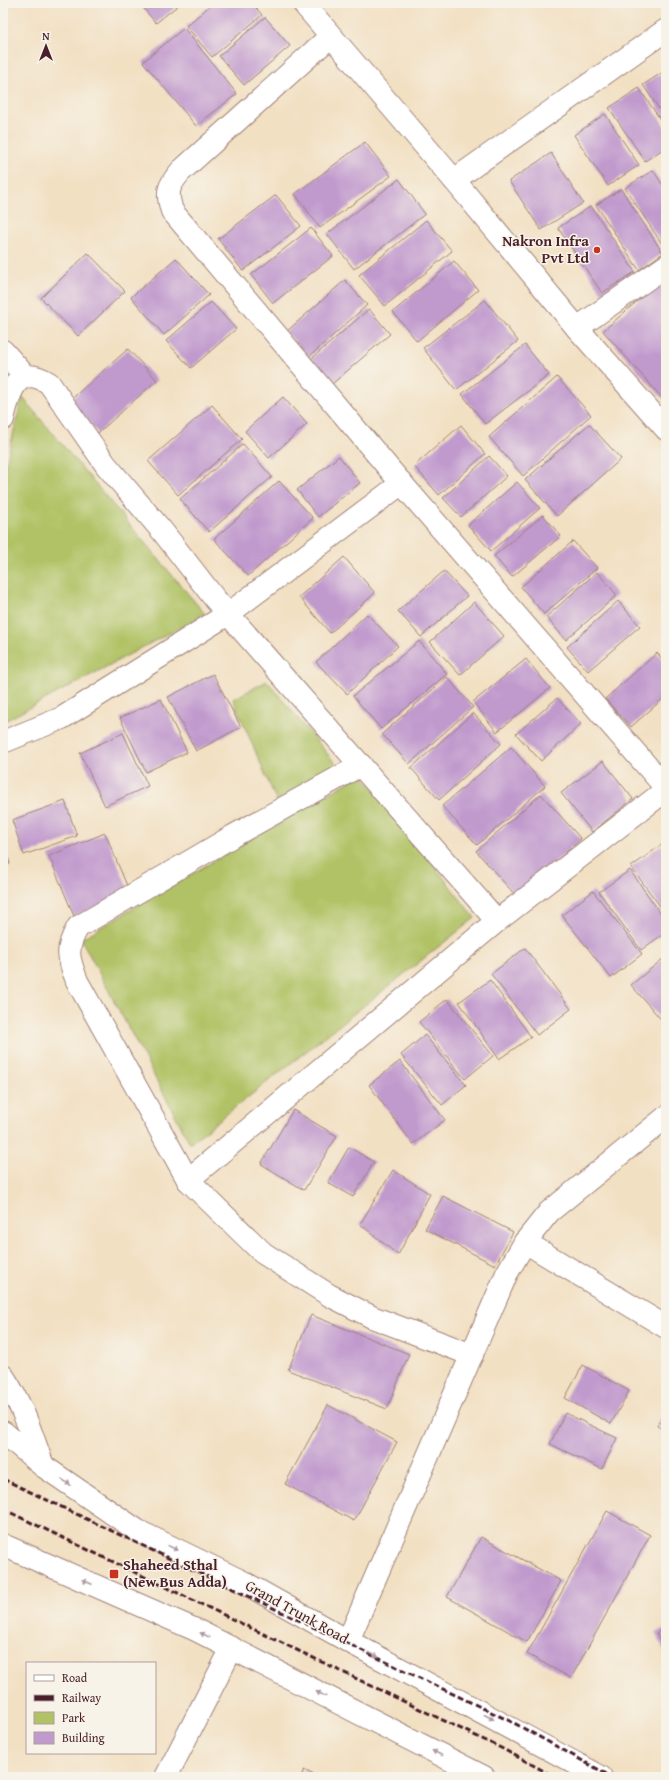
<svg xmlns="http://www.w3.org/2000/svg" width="669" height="1780" viewBox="0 0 669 1780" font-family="'Gentium Book Plus',serif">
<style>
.green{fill:#b0c265;stroke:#7d7048}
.building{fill:#c099cd}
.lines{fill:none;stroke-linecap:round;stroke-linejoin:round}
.minor-casing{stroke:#9e8077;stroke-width:24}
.highway-casing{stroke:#9e8077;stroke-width:24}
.minor{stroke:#fff;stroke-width:22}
.highway{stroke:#fff;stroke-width:22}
.rail{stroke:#4a1f2b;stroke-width:3;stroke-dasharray:6 3;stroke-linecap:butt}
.oneway{fill:#ae9aa0}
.poi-dot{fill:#c8321e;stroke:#f7f3e8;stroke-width:1.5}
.labels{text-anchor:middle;stroke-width:3;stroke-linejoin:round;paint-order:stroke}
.poi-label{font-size:15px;font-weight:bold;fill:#4a1f2b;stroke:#f7f3e8;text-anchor:end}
.street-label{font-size:15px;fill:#4a1f2b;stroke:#f7f3e8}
</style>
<rect width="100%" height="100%" fill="#f7f3e8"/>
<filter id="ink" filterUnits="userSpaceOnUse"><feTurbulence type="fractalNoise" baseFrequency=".025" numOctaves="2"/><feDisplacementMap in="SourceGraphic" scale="8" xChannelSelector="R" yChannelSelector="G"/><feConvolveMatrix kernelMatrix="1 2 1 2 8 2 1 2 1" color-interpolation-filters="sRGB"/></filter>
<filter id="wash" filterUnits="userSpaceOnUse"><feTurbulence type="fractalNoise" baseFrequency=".012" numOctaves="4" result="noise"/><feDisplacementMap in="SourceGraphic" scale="16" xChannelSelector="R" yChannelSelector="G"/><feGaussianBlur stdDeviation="0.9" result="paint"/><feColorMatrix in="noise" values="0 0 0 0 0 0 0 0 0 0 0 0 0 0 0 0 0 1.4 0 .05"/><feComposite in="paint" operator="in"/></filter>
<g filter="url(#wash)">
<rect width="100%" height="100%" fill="#f2e0c3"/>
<!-- green -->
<g class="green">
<polygon points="22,397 205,614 3,722 3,476"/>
<polygon points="267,681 340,769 277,802 233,699"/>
<polygon points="362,774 475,918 190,1143 81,939"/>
</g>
<g id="blocks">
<!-- building -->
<g class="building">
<polygon points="139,3 181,3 156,23"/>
<polygon points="213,3 252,3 262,15 212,57 186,26"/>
<polygon points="265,17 290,46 244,85 219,56"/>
<polygon points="184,28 237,94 196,126 143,62"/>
<polygon points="666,70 666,119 643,85"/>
<polygon points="639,88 666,128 666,147 645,161 609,108"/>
<polygon points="605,114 639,165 608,186 574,135"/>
<polygon points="365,142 391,176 320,228 295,194"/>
<polygon points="551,153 583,203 541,230 509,181"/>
<polygon points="653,170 666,190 666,250 625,188"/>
<polygon points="399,179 425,214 354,269 327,234"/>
<polygon points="621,189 663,253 639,270 596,205"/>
<polygon points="276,195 301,226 243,271 218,239"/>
<polygon points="591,206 635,272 602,293 558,228"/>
<polygon points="426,220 452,251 385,306 359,275"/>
<polygon points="311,228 333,256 273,303 251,275"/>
<polygon points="88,253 125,291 78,336 41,298"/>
<polygon points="176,258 209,295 164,335 131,297"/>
<polygon points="454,261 478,290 417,341 393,312"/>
<polygon points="666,276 666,396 663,399 603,331"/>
<polygon points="345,280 367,305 309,357 286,332"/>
<polygon points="485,300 518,341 456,390 423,348"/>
<polygon points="211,302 236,329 191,368 166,341"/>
<polygon points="369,309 390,334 332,384 311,359"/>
<polygon points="525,345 549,375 485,424 462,394"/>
<polygon points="128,349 157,380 98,433 69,401"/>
<polygon points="557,377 591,415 523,476 489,437"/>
<polygon points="283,397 307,424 269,458 245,431"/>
<polygon points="212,405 242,439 178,495 148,461"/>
<polygon points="589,424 621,459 557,516 525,480"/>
<polygon points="461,425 485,454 439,495 414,466"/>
<polygon points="243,444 272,477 209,532 180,499"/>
<polygon points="339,456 360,483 318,517 297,490"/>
<polygon points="489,456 507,476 461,517 443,498"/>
<polygon points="279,481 313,518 248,576 214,539"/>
<polygon points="517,482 540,508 491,551 468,525"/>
<polygon points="543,515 561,536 512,577 494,556"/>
<polygon points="573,541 597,568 544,614 521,587"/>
<polygon points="344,557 375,593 330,633 299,597"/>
<polygon points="444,571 467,596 421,637 398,611"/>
<polygon points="597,572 617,595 566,640 546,617"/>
<polygon points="618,601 640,626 588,671 567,647"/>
<polygon points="474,602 504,636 460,675 430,642"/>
<polygon points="367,614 398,646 347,694 316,662"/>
<polygon points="419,641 447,674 381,729 353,696"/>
<polygon points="657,653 666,663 666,696 631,727 605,699"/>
<polygon points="526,659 550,688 497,732 473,702"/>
<polygon points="213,674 241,727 196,751 168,697"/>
<polygon points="447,677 473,707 409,764 382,734"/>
<polygon points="557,698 581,724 541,761 516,734"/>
<polygon points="161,699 187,752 146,772 120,718"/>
<polygon points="473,713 501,744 439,800 411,768"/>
<polygon points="123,733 148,786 105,806 80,753"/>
<polygon points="511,747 545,786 477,845 442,806"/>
<polygon points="603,761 633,799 592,832 561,793"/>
<polygon points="541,794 581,839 516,896 476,851"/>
<polygon points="65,801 77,836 24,855 12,820"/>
<polygon points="105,833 130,893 74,916 49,856"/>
<polygon points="3,844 10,864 3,866"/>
<polygon points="661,845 666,851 666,914 631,867"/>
<polygon points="630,870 666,921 666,932 641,950 599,892"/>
<polygon points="593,891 642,954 611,978 562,915"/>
<polygon points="525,948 571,1009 537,1035 491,974"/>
<polygon points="664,958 666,960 666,1025 631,985"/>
<polygon points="490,980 531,1037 499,1059 459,1002"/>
<polygon points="447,999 493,1056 465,1079 419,1022"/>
<polygon points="425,1035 466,1085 442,1105 401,1055"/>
<polygon points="400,1061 445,1120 413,1144 369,1085"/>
<polygon points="293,1110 337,1136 304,1190 261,1164"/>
<polygon points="349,1147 374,1162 353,1197 328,1183"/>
<polygon points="393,1170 430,1194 398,1255 360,1224"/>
<polygon points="443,1196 513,1232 495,1265 425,1229"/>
<polygon points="311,1315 409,1354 387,1409 288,1370"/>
<polygon points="583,1365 629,1391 611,1424 565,1398"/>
<polygon points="328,1405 397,1442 354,1521 285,1484"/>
<polygon points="666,1410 666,1431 657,1426"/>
<polygon points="565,1413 617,1438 602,1469 550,1444"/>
<polygon points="607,1511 650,1535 571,1678 527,1654"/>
<polygon points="481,1537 561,1581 527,1642 447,1597"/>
<polygon points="666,1628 666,1655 656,1633"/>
<polygon points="304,1770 318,1777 301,1777"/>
</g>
</g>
</g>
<g filter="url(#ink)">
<use href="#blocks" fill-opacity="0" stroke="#9e8077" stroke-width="1"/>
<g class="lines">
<defs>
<g id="minor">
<polyline points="303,3 454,180 577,328 666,429"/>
<path d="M331,36L181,171C168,186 166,192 172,211L397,478L666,788"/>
<polyline points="454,180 666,30"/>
<polyline points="577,328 666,266"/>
<polyline points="3,351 26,377"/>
<path d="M3,419C9,394 16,362 49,383L106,465L163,532L215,599L497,921L666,790"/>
<polyline points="3,742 62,718 228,614 402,483"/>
<path d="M361,765L233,836L78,927C65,949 68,958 77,981L188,1180L263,1253L329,1295L372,1317L472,1355"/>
<polyline points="188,1180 497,921"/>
<polyline points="525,1242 666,1327"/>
<path d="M3,1376C23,1406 31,1432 43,1466"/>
<polyline points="348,1641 507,1273 525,1242 549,1212 666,1117"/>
<polyline points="166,1777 232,1648"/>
</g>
<g id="highway">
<polyline points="3,1432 43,1466 138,1531 243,1582 348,1641 601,1777"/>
<polyline points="3,1545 196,1630 484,1777"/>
</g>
</defs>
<!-- minor casing -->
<use href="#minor" class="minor-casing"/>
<!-- highway casing -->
<use href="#highway" class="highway-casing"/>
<!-- minor -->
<use href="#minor" class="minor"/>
<!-- highway -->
<use href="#highway" class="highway"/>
<!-- rail -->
<g class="rail">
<polyline points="3,1479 514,1723 612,1777"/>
<polyline points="3,1509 501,1748 555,1777"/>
</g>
</g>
<!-- one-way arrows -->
<defs><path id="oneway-solid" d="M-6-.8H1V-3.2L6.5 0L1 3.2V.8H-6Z"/></defs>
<g class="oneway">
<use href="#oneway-solid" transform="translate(66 1482) rotate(34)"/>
<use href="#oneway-solid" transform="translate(173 1548) rotate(26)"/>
<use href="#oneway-solid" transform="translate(87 1582) rotate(-156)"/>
<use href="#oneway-solid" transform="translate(205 1635) rotate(-154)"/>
<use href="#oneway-solid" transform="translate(374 1655) rotate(28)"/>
<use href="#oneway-solid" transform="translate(321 1694) rotate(-153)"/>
<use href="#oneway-solid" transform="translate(489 1717) rotate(28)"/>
<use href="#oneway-solid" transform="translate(437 1753) rotate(-153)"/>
</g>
</g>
<!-- markers -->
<g class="poi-dot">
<circle cx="597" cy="250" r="4"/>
<rect x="109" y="1569" width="10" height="10" rx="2"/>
</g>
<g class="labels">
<!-- poi labels -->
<g class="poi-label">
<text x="589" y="246">Nakron Infra<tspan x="589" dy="17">Pvt Ltd</tspan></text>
<text x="123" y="1570" text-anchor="start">Shaheed Sthal<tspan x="123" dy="17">(New Bus Adda)</tspan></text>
</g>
<!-- street labels -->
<g class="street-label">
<text transform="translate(297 1612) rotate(29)" y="5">Grand Trunk Road</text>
</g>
</g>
<!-- margin -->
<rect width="669" height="1780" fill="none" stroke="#f7f3e8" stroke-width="16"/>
<!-- legend -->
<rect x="26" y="1662" width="130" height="92" fill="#f7f3e8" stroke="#b29e9c"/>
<rect x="34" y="1675" width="20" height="6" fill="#ffffff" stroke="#b29e9c"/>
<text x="62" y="1682" font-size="12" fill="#4a1f2b">Road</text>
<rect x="34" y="1695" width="20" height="6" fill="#4a1f2b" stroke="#b29e9c"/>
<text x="62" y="1702" font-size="12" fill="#4a1f2b">Railway</text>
<rect x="34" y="1712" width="20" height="12" fill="#b0c265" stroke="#b29e9c"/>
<text x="62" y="1722" font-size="12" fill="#4a1f2b">Park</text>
<rect x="34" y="1732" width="20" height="12" fill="#c099cd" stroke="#b29e9c"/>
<text x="62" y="1742" font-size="12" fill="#4a1f2b">Building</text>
<!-- north arrow -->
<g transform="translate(46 46)" stroke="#f7f3e8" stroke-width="3" paint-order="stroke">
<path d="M0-3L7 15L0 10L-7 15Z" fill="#4a1f2b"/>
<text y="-6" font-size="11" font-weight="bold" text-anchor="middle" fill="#4a1f2b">N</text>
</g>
</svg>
